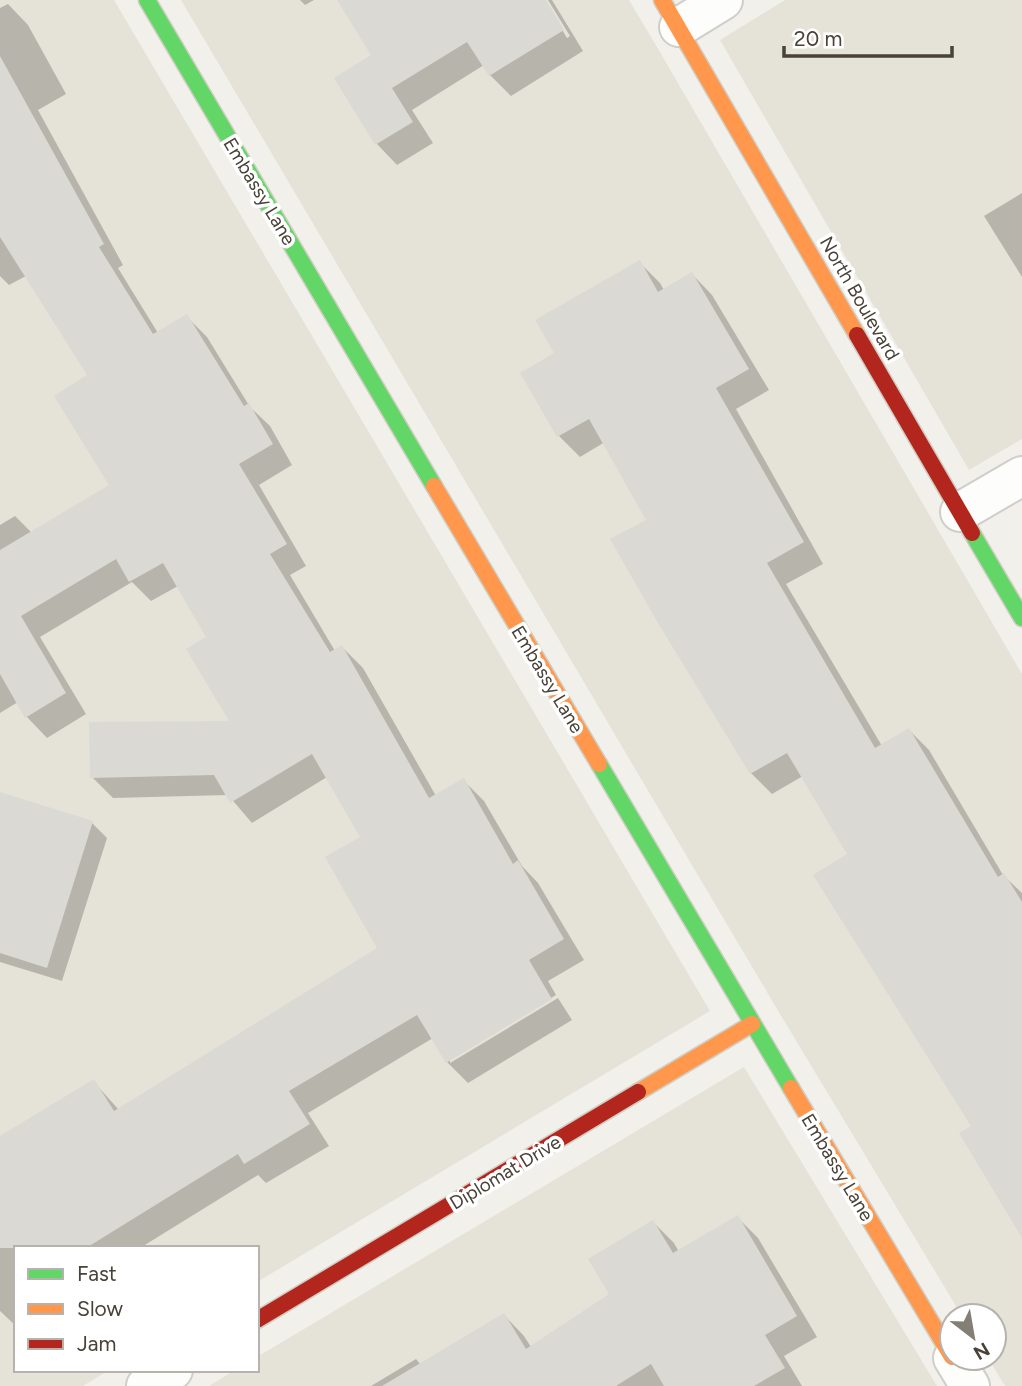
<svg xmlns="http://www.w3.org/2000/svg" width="1022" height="1386" viewBox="0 0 1022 1386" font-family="Figtree,sans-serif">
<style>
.residential{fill:#e5e2d8}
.shadow{fill:#0003}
.building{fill:#dbd9d4}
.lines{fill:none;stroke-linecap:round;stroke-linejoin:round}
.street-casing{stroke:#cfcec9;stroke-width:42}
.fast-casing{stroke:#d0cdc2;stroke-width:19}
.slow-casing{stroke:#d0cdc2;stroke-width:19}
.jam-casing{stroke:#d0cdc2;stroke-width:19}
.street{stroke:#fdfdfc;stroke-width:38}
.fast{stroke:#63d668;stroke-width:16}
.slow{stroke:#ff974d;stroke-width:16}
.jam{stroke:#b3261e;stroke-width:16}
.labels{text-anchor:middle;stroke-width:7;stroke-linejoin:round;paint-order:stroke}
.street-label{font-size:19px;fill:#484237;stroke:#fff}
</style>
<rect width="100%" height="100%" fill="#f1f0eb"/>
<!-- residential -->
<g class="residential">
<polygon points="0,0 114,0 710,1011 257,1282 257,1248 16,1248 16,1370 109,1370 83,1386 0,1386"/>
<polygon points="181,0 629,0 654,42 1022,674 1022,1386 1005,1386 988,1358 994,1358 994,1316 962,1316 777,1009"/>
<polygon points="785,0 1022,0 1022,439 969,470 720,40"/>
<polygon points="744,1067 937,1386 209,1386 235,1370 257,1370 257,1357"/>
</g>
<!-- shadow -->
<g class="shadow">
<polygon points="300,0 314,0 305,5"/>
<polygon points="339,0 544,0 567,38 570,36 548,0 552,0 583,51 511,96 490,75 484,65 412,110 433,143 397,165 377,144 336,78 374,56"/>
<polygon points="8,4 28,25 66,94 38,110 123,265 118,268 158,333 186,316 207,337 250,407 270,426 292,465 259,485 306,566 290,575 335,651 342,647 363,668 436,796 463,780 484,801 522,866 538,883 584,960 548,981 556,995 450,1059 450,1063 558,998 572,1020 468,1083 447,1062 433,1038 308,1113 329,1146 266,1183 258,1175 140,1248 16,1248 16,1326 0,1311 0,1138 93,1081 119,1110 380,949 363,837 327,777 252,823 228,795 113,798 92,777 232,722 209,638 178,586 151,601 132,582 40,637 86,714 47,738 27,717 18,702 0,713 0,525 15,516 32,533 112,486 89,375 26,276 9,285 0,276 0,8"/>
<polygon points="1022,193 1022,277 984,216"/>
<polygon points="639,262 660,283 664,290 692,274 712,295 769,390 736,409 823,564 786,584 882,746 909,730 929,750 1003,875 1022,893 1022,1234 850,854 803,776 772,794 751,773 648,521 605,442 580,457 559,436 522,374 556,353"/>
<polygon points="92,823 107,838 62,981 0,962 0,861"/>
<polygon points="737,1217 758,1238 817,1337 784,1356 802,1386 371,1386 416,1359 421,1365 504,1315 524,1336 531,1347 612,1295 653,1222 674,1243 679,1252"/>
</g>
<!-- building -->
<g class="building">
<polygon points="337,0 546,0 564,30 489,76 467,42 392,88 413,122 375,145 334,78 371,55"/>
<polygon points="0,56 104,244 99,247 153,334 187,314 244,406 249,403 273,444 239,464 287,544 270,554 330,652 342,645 429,798 464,778 513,864 518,860 564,939 529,960 552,999 446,1063 417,1015 289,1091 310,1124 244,1164 238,1154 86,1248 0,1248 0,1136 94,1079 114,1111 377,948 325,857 360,837 312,754 230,803 214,775 90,778 89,722 229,721 186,649 206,637 163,563 129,582 116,559 21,616 66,693 25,718 0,674 0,550 109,485 54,396 87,375 0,237"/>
<polygon points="640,260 658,292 692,272 749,369 716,388 804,542 767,563 875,748 909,728 998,877 1004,873 1022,902 1022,1238 959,1133 971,1126 813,875 847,854 787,753 750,774 658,623 610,539 646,520 589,419 557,437 520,373 554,353 535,320"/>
<polygon points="0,792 93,821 47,968 0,953"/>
<polygon points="738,1215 797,1316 765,1335 785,1368 754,1386 664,1386 651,1364 616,1386 382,1386 504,1313 526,1349 609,1294 588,1259 653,1220 673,1253"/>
</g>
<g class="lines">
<defs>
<g id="street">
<polyline points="679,27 723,0"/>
<polyline points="960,512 1022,476"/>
<polyline points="953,1358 970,1386"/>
<polyline points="146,1386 173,1370"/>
</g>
<g id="fast">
<polyline points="147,0 434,486"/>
<polyline points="972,533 1022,618"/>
<polyline points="599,764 791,1088"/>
</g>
<g id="slow">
<polyline points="662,0 857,335"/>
<polyline points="434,486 599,764"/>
<polyline points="791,1088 952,1357"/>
<polyline points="638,1092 752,1024"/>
</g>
<g id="jam">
<polyline points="857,335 972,533"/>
<polyline points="257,1320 638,1092"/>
</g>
</defs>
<!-- street casing -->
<use href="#street" class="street-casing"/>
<!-- fast casing -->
<use href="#fast" class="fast-casing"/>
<!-- slow casing -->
<use href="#slow" class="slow-casing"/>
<!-- jam casing -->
<use href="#jam" class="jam-casing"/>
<!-- street -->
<use href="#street" class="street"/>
<!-- fast -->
<use href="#fast" class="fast"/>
<!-- slow -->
<use href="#slow" class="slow"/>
<!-- jam -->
<use href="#jam" class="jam"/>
</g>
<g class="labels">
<!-- street labels -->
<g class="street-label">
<text transform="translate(260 191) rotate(59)" y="7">Embassy Lane</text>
<text transform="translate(860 298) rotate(60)" y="7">North Boulevard</text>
<text transform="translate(548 679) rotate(59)" y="7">Embassy Lane</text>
<text transform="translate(838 1167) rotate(59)" y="7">Embassy Lane</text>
<text transform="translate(505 1172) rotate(-31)" y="7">Diplomat Drive</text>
</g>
</g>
<!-- legend -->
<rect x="14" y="1246" width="245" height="126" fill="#ffffff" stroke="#b6b3af" stroke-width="2"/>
<rect x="28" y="1269" width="35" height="10" fill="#63d668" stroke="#b6b3af" stroke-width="2"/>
<text x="77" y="1281" font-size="21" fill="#484237">Fast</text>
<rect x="28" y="1304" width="35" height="10" fill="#ff974d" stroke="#b6b3af" stroke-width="2"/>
<text x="77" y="1316" font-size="21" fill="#484237">Slow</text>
<rect x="28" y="1339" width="35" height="10" fill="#b3261e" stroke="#b6b3af" stroke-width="2"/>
<text x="77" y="1351" font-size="21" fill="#484237">Jam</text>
<!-- north arrow -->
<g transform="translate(973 1337) rotate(149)"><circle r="33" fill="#ffffff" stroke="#b6b3af" stroke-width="2"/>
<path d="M0-5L12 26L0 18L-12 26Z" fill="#837f76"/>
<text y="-10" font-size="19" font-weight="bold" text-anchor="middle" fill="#484237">N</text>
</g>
<!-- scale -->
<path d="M784 46v10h168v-10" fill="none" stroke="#484237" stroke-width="3.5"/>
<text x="794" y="46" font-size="21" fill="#484237" stroke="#ffffff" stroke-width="5" paint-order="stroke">20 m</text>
</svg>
